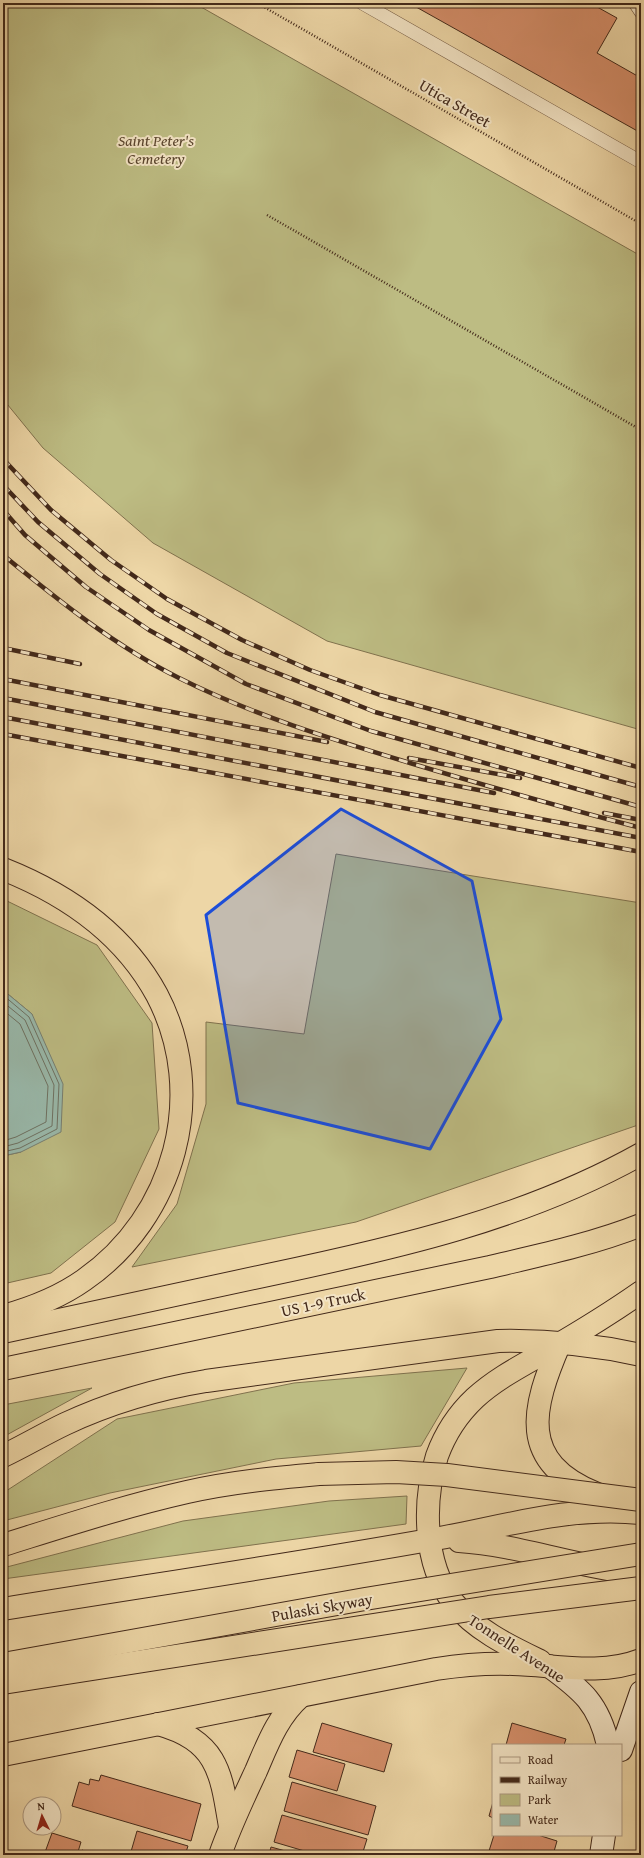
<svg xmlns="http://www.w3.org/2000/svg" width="644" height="1858" viewBox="0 0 644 1858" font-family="'Gentium Book Plus',serif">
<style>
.green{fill:#bdbc83;stroke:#80724e}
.water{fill:#99b9ab;stroke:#777f71}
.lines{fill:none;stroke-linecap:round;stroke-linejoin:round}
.shore{stroke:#6e7162;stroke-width:1}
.building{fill:#d68f6b;stroke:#43291a}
.lane-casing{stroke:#6e543d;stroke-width:14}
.secondary-casing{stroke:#43291a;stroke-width:24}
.highway-casing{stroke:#43291a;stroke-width:24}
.path{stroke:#43291a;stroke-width:2.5;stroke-dasharray:1 2;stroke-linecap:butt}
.lane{stroke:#f3e4c5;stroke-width:13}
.secondary{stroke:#f3e4c5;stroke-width:22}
.highway{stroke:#edd6a6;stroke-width:22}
.rail-casing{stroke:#43291a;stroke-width:4.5}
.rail{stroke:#f3e4c5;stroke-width:3;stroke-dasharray:9;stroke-linecap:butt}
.highway-bridge-casing{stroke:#43291a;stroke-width:24;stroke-linecap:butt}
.highway-bridge{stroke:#edd6a6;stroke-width:22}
.marked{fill:#1d4ed8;fill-opacity:0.2;stroke:#1d4ed8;stroke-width:3;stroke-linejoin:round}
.labels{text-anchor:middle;stroke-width:4;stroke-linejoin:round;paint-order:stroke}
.street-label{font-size:16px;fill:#43291a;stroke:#f3e4c5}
.park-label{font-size:16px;font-style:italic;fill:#5b462f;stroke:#f3e4c5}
</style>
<rect width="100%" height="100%" fill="#edd6a6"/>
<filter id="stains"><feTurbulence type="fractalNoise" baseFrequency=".005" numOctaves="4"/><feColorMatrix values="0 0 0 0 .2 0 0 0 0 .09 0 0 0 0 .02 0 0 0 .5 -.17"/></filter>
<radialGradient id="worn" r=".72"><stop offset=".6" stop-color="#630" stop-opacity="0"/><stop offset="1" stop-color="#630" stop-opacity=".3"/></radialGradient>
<!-- green -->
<g class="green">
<polygon points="3,3 194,3 641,256 641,730 327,641 153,543 43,448 3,399"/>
<polygon points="336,854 641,903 641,1124 356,1222 132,1267 177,1204 206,1104 206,1022 304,1034"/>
<polygon points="3,899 97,945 152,1023 159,1129 115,1222 51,1273 3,1284 3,1156 21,1152 32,1014 3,990"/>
<polygon points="467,1368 421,1446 276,1459 110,1493 3,1521 3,1493 117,1419 294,1383"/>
<polygon points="92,1388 3,1437 3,1405"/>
<polygon points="407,1496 406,1524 3,1579 3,1568 183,1521 329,1501"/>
</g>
<!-- water -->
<polygon class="water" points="3,990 32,1014 63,1084 61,1132 21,1152 3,1156"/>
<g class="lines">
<!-- shore -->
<g class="shore">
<polyline points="3,995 29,1017 59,1084 57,1129 20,1148 3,1152"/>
<polyline points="3,1002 25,1020 54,1085 52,1126 18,1143 3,1147"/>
<polyline points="3,1010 20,1024 48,1086 46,1122 16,1137 3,1141"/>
</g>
</g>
<!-- building -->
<g class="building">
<polygon points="409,3 590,3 617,18 597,53 641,78 641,133"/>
<polygon points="322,1723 392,1744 384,1772 313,1752"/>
<polygon points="512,1723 566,1739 564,1745 506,1745"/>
<polygon points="297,1750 345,1764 337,1791 289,1777"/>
<polygon points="101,1775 201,1804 191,1841 72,1806 79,1782 89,1785 90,1779 99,1781"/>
<polygon points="292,1782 376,1806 368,1835 284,1811"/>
<polygon points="493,1802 493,1818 489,1816"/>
<polygon points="282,1815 367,1839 362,1855 318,1855 274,1842"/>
<polygon points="137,1831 188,1846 185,1855 130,1855"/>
<polygon points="52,1833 81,1842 77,1855 44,1855"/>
<polygon points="494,1835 538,1835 557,1841 553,1855 502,1855 489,1851"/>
<polygon points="271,1847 300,1855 269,1855"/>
<polygon points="82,1850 97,1855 80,1855"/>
</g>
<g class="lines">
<defs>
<g id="lane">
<polyline points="362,3 641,162"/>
<polyline points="635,3 641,12"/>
</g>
<g id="secondary">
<path d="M549,1666C582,1690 599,1704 608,1745"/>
<polyline points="621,1750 641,1692"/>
<polyline points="601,1855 604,1835"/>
</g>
<g id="highway">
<path d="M3,869C66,894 124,934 157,995C209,1094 175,1217 84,1280C60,1297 32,1308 3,1316"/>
<path d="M3,1332C91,1313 179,1294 268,1275C396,1248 525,1219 641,1154"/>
<path d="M560,1343C532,1408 517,1462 597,1494"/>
<path d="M3,1369L490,1267C541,1255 593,1244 641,1225"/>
<path d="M3,1456C24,1446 44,1434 65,1424C110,1403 157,1389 206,1381L498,1341C545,1340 595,1345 641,1355"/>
<path d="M459,1541C521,1545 579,1568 641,1574"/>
<path d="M3,1545C64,1526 125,1506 187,1492C231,1482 275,1478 319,1474"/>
<path d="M3,1609C145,1586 288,1565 429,1540C499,1528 569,1505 641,1513"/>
<path d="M540,1661C509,1646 475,1630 453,1602C423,1563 423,1501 437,1456C445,1434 458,1414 475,1398C497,1378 523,1365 549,1350C580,1332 611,1313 641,1292"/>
<path d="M158,1724C218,1741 221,1772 230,1827"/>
<path d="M3,1755L436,1669C462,1665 487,1663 513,1664C555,1665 600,1676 641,1660"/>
<path d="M220,1855C230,1826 243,1799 256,1771C268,1743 278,1716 301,1696"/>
</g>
</defs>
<!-- lane casing -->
<use href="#lane" class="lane-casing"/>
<!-- secondary casing -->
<use href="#secondary" class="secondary-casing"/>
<!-- highway casing -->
<use href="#highway" class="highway-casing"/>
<!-- path -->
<g class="path">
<polyline points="257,3 641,224"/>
<polyline points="267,215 641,430"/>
</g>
<!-- lane -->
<use href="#lane" class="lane"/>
<!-- secondary -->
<use href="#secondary" class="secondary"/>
<!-- highway -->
<use href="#highway" class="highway"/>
<defs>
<g id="rail">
<polyline points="3,459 51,510 111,560 167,599 242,640 310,670 380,695 641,768"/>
<polyline points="3,485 38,522 100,574 157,614 227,653 375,712 641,787"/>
<polyline points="3,510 25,535 86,587 149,630 246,684 371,731 641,807"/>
<path d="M3,555C58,600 115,646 179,678C253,715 331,739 410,763C487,786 564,808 641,828"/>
<polyline points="3,648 80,664"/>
<polyline points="3,679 327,742"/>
<polyline points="3,698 494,793"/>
<polyline points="3,717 641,838"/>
<polyline points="3,734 641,852"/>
<polyline points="409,758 520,778"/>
<polyline points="604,813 641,820"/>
</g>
</defs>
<!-- rail casing -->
<use href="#rail" class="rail-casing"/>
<!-- rail -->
<use href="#rail" class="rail"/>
<defs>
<g id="highway-bridge">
<polyline points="319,1474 396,1472 447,1475 641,1500"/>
<polyline points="3,1664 365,1599 641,1554"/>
<polyline points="3,1683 489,1607 641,1588"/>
</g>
</defs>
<!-- highway-bridge casing -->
<use href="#highway-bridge" class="highway-bridge-casing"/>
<!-- highway-bridge -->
<use href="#highway-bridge" class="highway-bridge"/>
</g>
<!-- marked area -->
<path class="marked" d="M341,809L472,881L501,1019L430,1149L238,1103L206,915Z"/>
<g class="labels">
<!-- street labels -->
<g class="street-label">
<text transform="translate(455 103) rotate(30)" y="6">Utica Street</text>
<text transform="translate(323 1302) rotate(-12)" y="6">US 1-9 Truck</text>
<text transform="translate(322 1607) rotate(-10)" y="6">Pulaski Skyway</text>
<text transform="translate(517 1648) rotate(33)" y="6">Tonnelle Avenue</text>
</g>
<!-- park labels -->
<g class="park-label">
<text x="156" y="146">Saint Peter's<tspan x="156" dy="18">Cemetery</tspan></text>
</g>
</g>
<!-- margin -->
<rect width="644" height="1858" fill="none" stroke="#edd6a6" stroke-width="16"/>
<rect x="4" y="4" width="636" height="1850" fill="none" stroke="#43291a" stroke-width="2"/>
<rect x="8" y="8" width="628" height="1842" fill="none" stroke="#43291a"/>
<!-- legend -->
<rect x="492" y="1744" width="130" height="92" fill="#f3e4c5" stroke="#ad9981"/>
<rect x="500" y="1757" width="20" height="6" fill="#f3e4c5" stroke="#ad9981"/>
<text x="528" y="1764" font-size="12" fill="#43291a">Road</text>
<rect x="500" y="1777" width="20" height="6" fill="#43291a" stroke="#ad9981"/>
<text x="528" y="1784" font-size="12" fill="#43291a">Railway</text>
<rect x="500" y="1794" width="20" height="12" fill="#bdbc83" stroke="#ad9981"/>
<text x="528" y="1804" font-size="12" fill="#43291a">Park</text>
<rect x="500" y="1814" width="20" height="12" fill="#99b9ab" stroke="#ad9981"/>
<text x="528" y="1824" font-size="12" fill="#43291a">Water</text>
<!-- north arrow -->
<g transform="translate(42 1816) rotate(355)"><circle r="19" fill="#f3e4c5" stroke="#ad9981"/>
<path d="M0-3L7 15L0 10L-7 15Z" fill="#8f2418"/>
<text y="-6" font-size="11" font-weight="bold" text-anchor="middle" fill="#43291a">N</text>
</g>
<rect width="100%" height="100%" filter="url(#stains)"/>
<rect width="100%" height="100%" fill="url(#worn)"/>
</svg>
